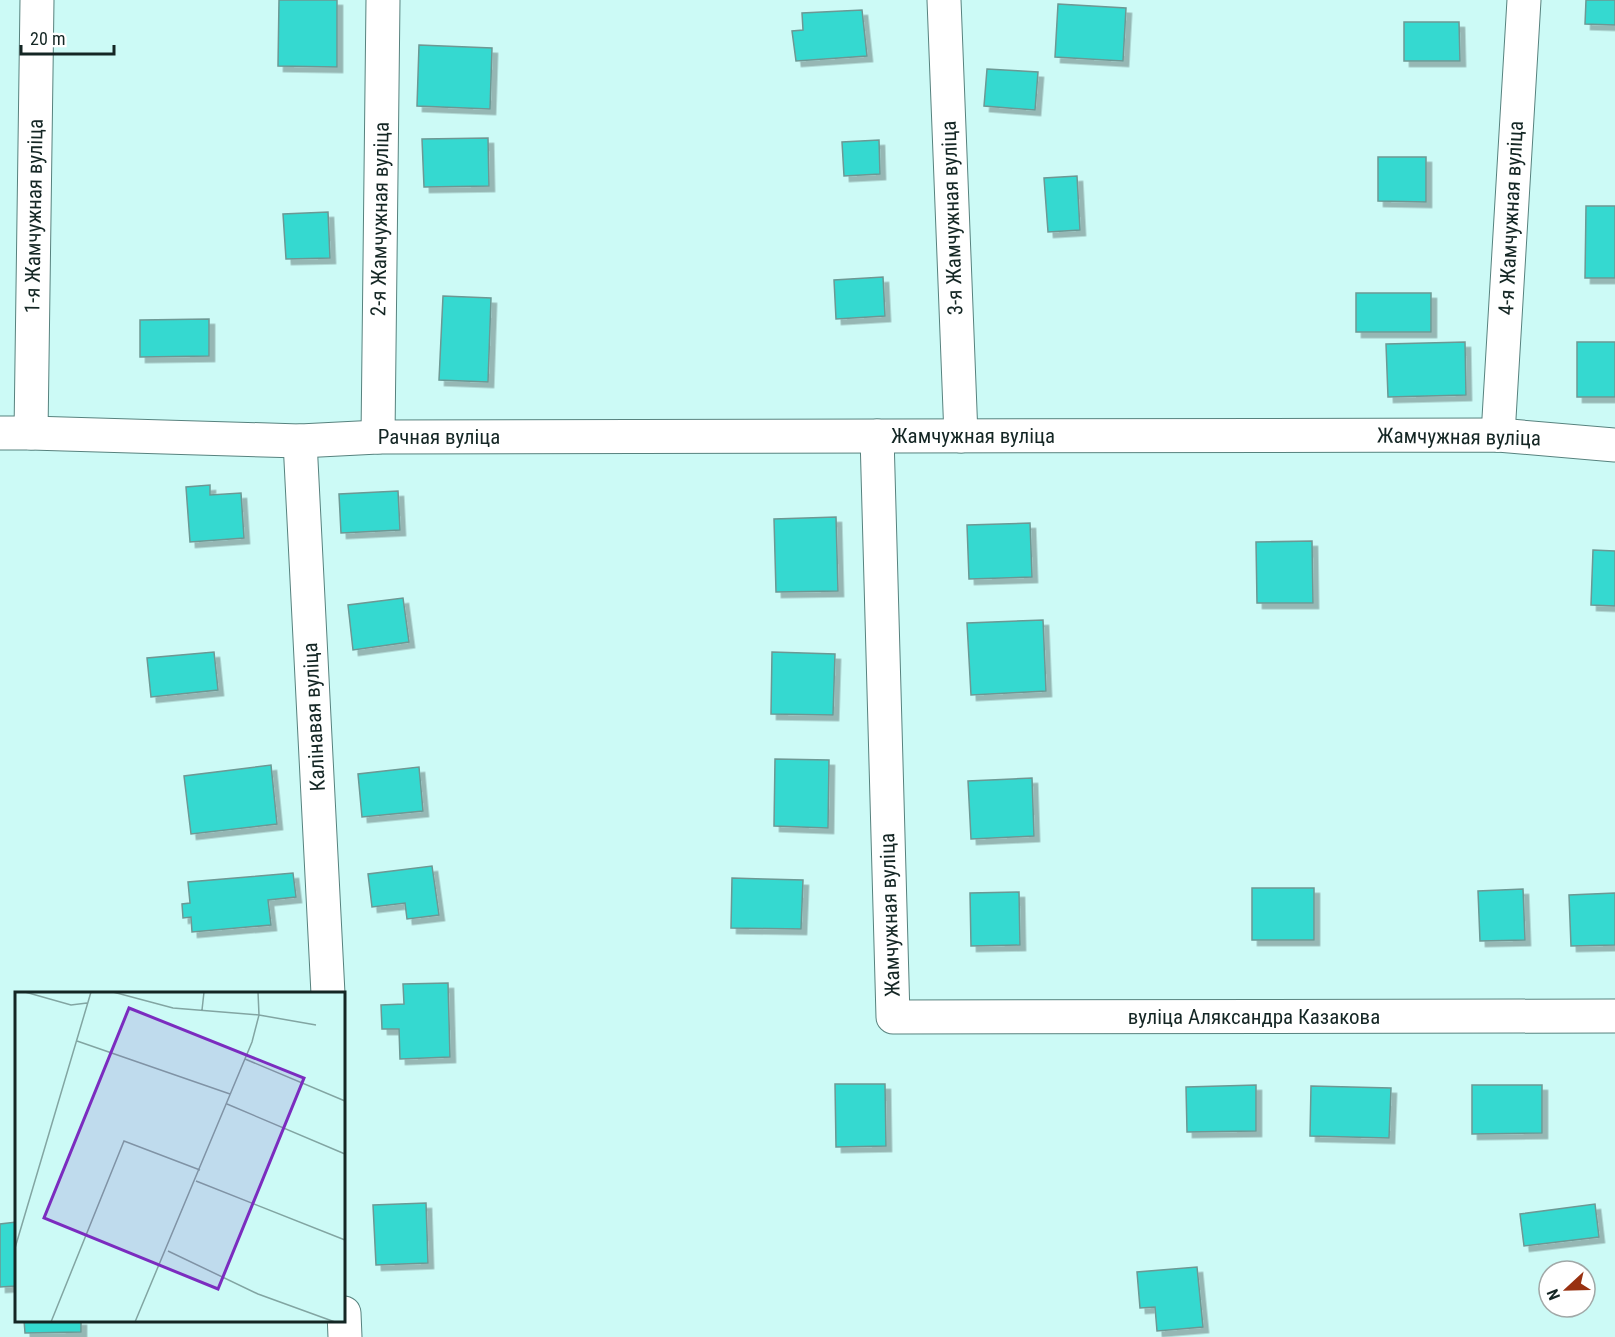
<svg xmlns="http://www.w3.org/2000/svg" width="1615" height="1337" viewBox="0 0 1615 1337" font-family="'Roboto Condensed',sans-serif">
<style>
.building{fill:#35d9d0;stroke:#6d9894;stroke-width:1.5;filter:url(#shadow)}
.lines{fill:none;stroke-linecap:round;stroke-linejoin:round}
.minor-casing{stroke:#57827e;stroke-width:35}
.minor{stroke:#fff;stroke-width:33}
.labels{text-anchor:middle;stroke-width:5;stroke-linejoin:round;paint-order:stroke}
.street-label{font-size:21px;fill:#142624;stroke:#fff}
.inset-road{fill:none;stroke:#82a5a2;stroke-width:1.5}
.view{fill:#7b2cbf;fill-opacity:0.15;stroke:#7b2cbf;stroke-width:3}
.inset-edge{fill:none;stroke:#142624;stroke-width:3}
</style>
<defs>
<filter id="shadow"><feDropShadow dx="5.5" dy="5.5" stdDeviation="0" flood-color="#0004"/></filter>
</defs>
<rect width="100%" height="100%" fill="#ccfaf6"/>
<!-- building -->
<g class="building">
<polygon points="279,0 337,0 337,67 278,66"/>
<polygon points="1586,0 1615,0 1615,25 1585,24"/>
<polygon points="1058,4 1126,8 1123,61 1055,57"/>
<polygon points="862,10 867,56 796,61 792,31 803,30 802,13"/>
<polygon points="1404,22 1459,22 1460,61 1404,61"/>
<polygon points="419,45 492,48 490,109 417,106"/>
<polygon points="987,69 1038,72 1035,110 984,106"/>
<polygon points="488,138 489,186 424,187 422,139"/>
<polygon points="879,140 880,174 844,176 842,142"/>
<polygon points="1378,157 1426,157 1426,202 1378,201"/>
<polygon points="1077,176 1080,230 1048,232 1044,178"/>
<polygon points="1586,206 1615,206 1615,278 1585,278"/>
<polygon points="328,212 330,258 286,259 283,214"/>
<polygon points="883,277 885,316 836,319 834,280"/>
<rect x="1356" y="293" width="75" height="39"/>
<polygon points="443,296 491,298 488,382 439,380"/>
<polygon points="209,319 209,356 140,357 140,320"/>
<polygon points="1465,342 1466,395 1388,397 1386,344"/>
<rect x="1577" y="342" width="38" height="55"/>
<polygon points="210,485 210,495 241,493 244,538 190,542 186,487"/>
<polygon points="398,491 400,530 341,533 339,494"/>
<polygon points="836,517 838,591 776,592 774,519"/>
<polygon points="1030,523 1032,577 969,579 967,525"/>
<polygon points="1312,541 1313,603 1257,603 1256,542"/>
<polygon points="1593,550 1615,551 1615,606 1591,605"/>
<polygon points="403,598 409,642 353,650 348,605"/>
<polygon points="1043,620 1046,691 971,695 967,623"/>
<polygon points="214,652 218,690 151,697 147,658"/>
<polygon points="772,652 835,654 833,715 771,714"/>
<polygon points="775,759 829,760 828,828 774,826"/>
<polygon points="271,765 277,824 191,834 184,776"/>
<polygon points="419,767 423,811 362,817 358,774"/>
<polygon points="1032,778 1034,836 971,839 968,781"/>
<polygon points="432,866 439,915 407,919 405,903 372,907 368,874"/>
<polygon points="293,873 296,897 268,900 271,925 192,932 191,917 183,918 182,904 190,903 188,882"/>
<polygon points="732,878 803,880 801,929 731,928"/>
<rect x="1252" y="888" width="62" height="52"/>
<polygon points="1523,889 1525,940 1480,941 1478,891"/>
<polygon points="1019,892 1020,945 971,946 970,893"/>
<polygon points="1615,893 1615,945 1571,946 1569,895"/>
<polygon points="448,983 450,1057 400,1059 399,1029 382,1029 381,1005 404,1004 403,984"/>
<polygon points="835,1084 885,1084 886,1146 836,1147"/>
<polygon points="1256,1085 1256,1131 1187,1132 1186,1087"/>
<polygon points="1472,1085 1542,1085 1542,1133 1472,1134"/>
<polygon points="1311,1086 1391,1088 1389,1138 1310,1136"/>
<polygon points="426,1203 428,1263 376,1265 373,1205"/>
<polygon points="1595,1204 1599,1237 1524,1246 1520,1214"/>
<polygon points="16,1222 16,1286 0,1287 0,1224"/>
<polygon points="1197,1267 1203,1327 1157,1331 1155,1307 1140,1308 1137,1272"/>
<polygon points="24,1320 81,1320 81,1332 25,1333"/>
</g>
<g class="lines">
<defs>
<g id="minor">
<polyline points="944,0 961,436"/>
<polyline points="0,433 31,433 300,441 378,437 1498,435 1615,445"/>
<polyline points="31,433 37,0"/>
<polyline points="1498,435 1524,0"/>
<polyline points="877,436 893,1017 1615,1016"/>
<polyline points="378,437 383,0"/>
<polyline points="300,441 328,994"/>
<polyline points="344,1313 345,1337"/>
</g>
</defs>
<!-- minor casing -->
<use href="#minor" class="minor-casing"/>
<!-- minor -->
<use href="#minor" class="minor"/>
</g>
<g class="labels">
<!-- street labels -->
<g class="street-label">
<text transform="translate(34 216) rotate(-89)" y="7">1-я Жамчужная вуліца</text>
<text transform="translate(952 218) rotate(-92)" y="7">3-я Жамчужная вуліца</text>
<text transform="translate(1511 218) rotate(-87)" y="7">4-я Жамчужная вуліца</text>
<text transform="translate(380 219) rotate(-89)" y="7">2-я Жамчужная вуліца</text>
<text x="973" y="443">Жамчужная вуліца</text>
<text x="439" y="444">Рачная вуліца</text>
<text transform="translate(1459 437) rotate(1)" y="7">Жамчужная вуліца</text>
<text transform="translate(314 717) rotate(-93)" y="7">Калінавая вуліца</text>
<text transform="translate(890 915) rotate(-92)" y="7">Жамчужная вуліца</text>
<text x="1254" y="1024">вуліца Аляксандра Казакова</text>
</g>
</g>
<!-- overview -->
<g transform="translate(15 992)">
<rect width="330" height="330" fill="#ccfaf6"/>
<path class="inset-road" d="M10,0L56,13L72,11M98,0L158,16L244,23L301,33M187,18L189,0M62,49L215,102M230,67L330,109M212,112L330,162M181,189L330,248M0,256L76,0M153,259L243,302L320,330M36,330L109,149L185,178M120,330L237,50L244,23L243,0"/>
<path class="view" d="M114,16L289,86L203,297L29,226Z"/>
<rect width="330" height="330" class="inset-edge"/>
</g>
<!-- north arrow -->
<g transform="translate(1567 1289) rotate(248)"><circle r="28" fill="#ffffff" stroke="#a1a8a7" stroke-width="1.5"/>
<path d="M0-4.5L10 22L0 15L-10 22Z" fill="#983111"/>
<text y="-9" font-size="16" font-weight="bold" text-anchor="middle" fill="#142624">N</text>
</g>
<!-- scale -->
<path d="M21 45v9h93v-9" fill="none" stroke="#142624" stroke-width="3"/>
<text x="30" y="45" font-size="18" fill="#142624" stroke="#ffffff" stroke-width="4.5" paint-order="stroke">20 m</text>
</svg>
